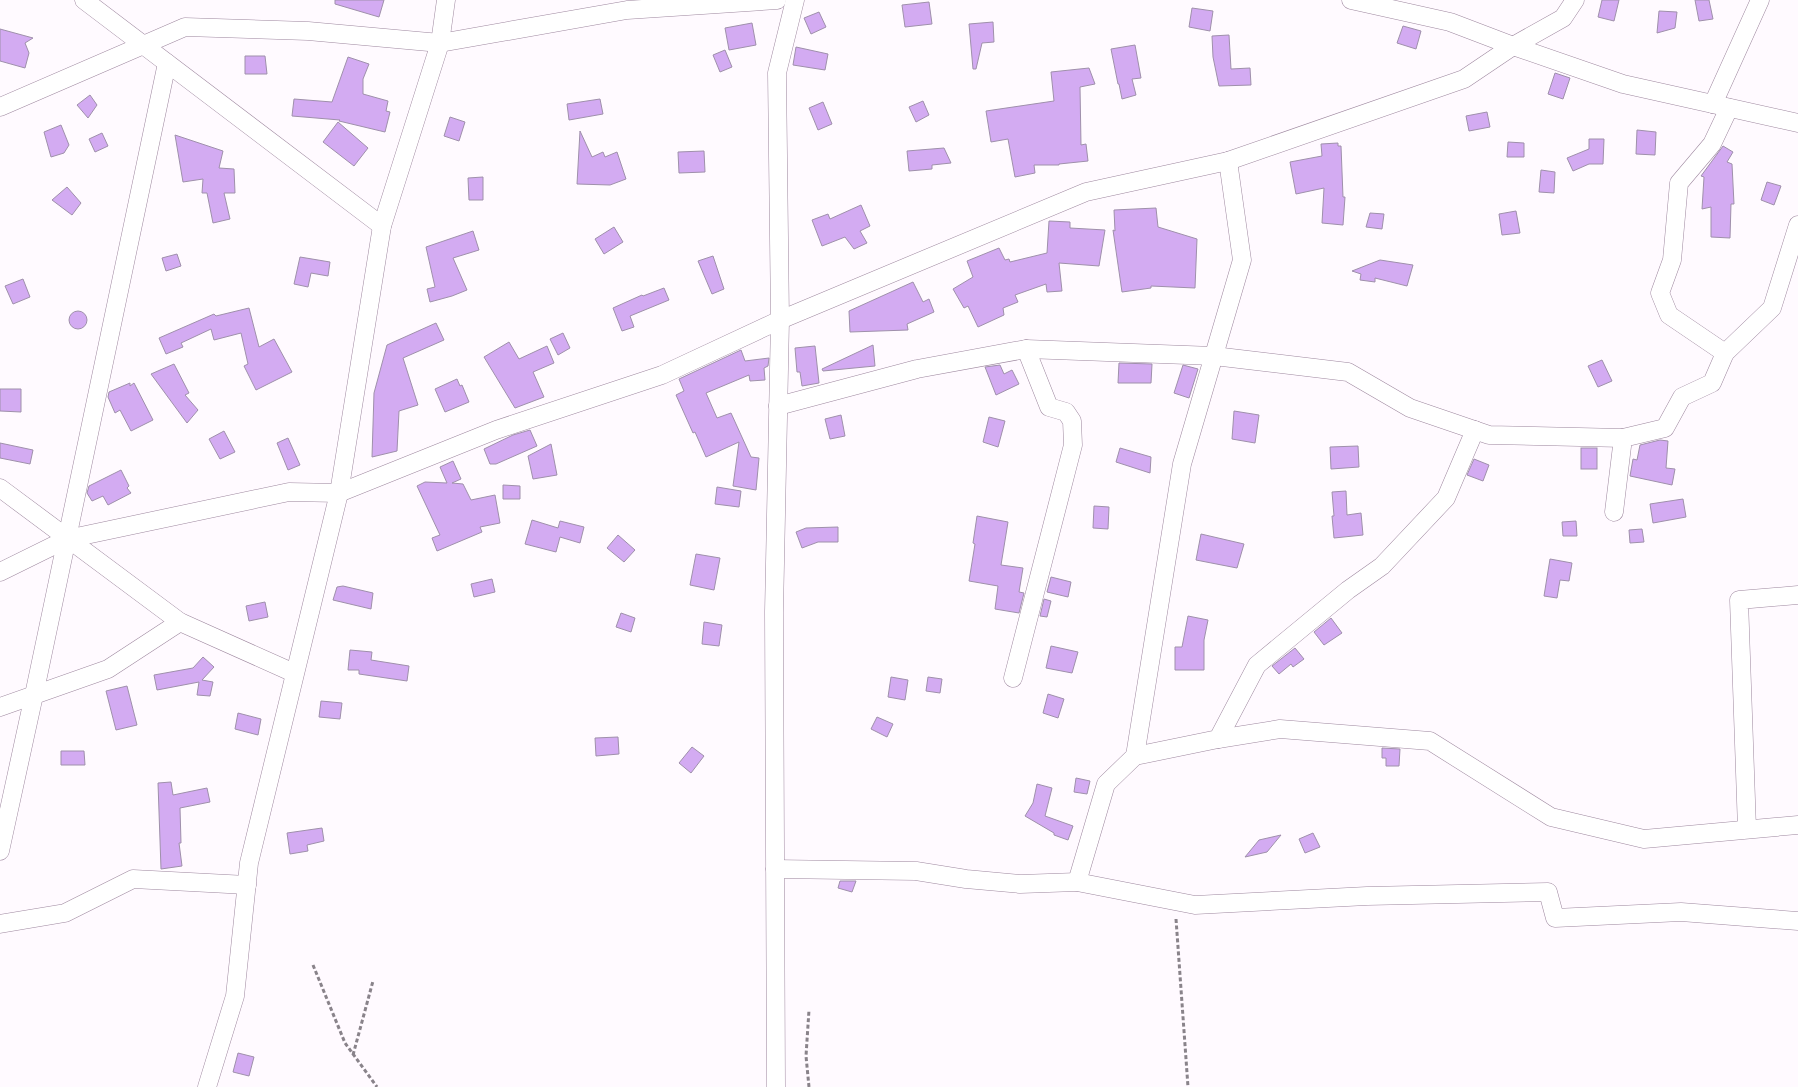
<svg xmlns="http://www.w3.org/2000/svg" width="1798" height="1087" viewBox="0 0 1798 1087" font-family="'DM Sans',sans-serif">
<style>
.building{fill:#d3abf2;stroke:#9f90ab}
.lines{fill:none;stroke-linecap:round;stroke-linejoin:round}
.minor-casing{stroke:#9e889f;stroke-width:19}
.path{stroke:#89838a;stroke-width:3;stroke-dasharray:4 2.5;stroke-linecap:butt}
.minor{stroke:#fff;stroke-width:18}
</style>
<rect width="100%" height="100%" fill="#fffaff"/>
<!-- building -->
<g class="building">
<polygon points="335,0 384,0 379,17 335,4"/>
<polygon points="1602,0 1619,0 1614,21 1598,17"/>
<polygon points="1695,0 1709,0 1713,19 1699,21"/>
<polygon points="929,2 932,24 905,27 902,5"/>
<polygon points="1192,8 1213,11 1210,31 1189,27"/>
<polygon points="1659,11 1677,12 1675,28 1657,33"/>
<polygon points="819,12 826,27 811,34 804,18"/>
<polygon points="993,22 994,42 982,43 976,69 973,69 969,24"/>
<polygon points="752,23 756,45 729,50 725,28"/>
<polygon points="1403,26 1421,31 1416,49 1397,43"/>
<polygon points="0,29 33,38 25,43 29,53 25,68 0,61"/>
<polygon points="1229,35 1231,69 1250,68 1251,85 1219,86 1213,57 1212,36"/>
<polygon points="1135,45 1141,78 1132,79 1136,95 1122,99 1119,84 1118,84 1111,49"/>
<polygon points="796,47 828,54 825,70 793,65"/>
<polygon points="725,50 732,67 720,72 713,55"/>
<polygon points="245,56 265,56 267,74 245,74"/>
<polygon points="348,57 369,64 363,79 363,94 388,101 386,111 390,112 385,132 339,121 340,120 292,116 294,99 332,102"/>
<polygon points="1089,68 1095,84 1080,87 1081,145 1086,144 1088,161 1059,164 1059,165 1034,165 1035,173 1015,177 1008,139 991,142 986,111 1054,101 1051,72"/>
<polygon points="1555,73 1570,78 1563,99 1548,94"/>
<polygon points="90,95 97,105 88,118 77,105"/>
<polygon points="600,99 603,114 569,120 567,104"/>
<polygon points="923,101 929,115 916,122 909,107"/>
<polygon points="823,102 832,124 818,130 809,108"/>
<polygon points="1487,112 1490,127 1469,131 1466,116"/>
<polygon points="450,117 465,122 459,141 444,136"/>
<polygon points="338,122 368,148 354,166 323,142"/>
<polygon points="61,125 69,145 64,153 51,157 44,132"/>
<polygon points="1637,130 1656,132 1655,155 1636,154"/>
<polygon points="580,131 592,157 603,152 605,157 617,152 626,179 610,185 577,184"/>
<polygon points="102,133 108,146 95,152 89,139"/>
<polygon points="175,135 223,151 219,168 234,169 235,193 224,193 230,219 213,223 207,193 202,193 203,179 183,182"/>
<polygon points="1589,139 1604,139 1603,164 1589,164 1573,171 1567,158 1589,149"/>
<polygon points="1508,142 1524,143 1524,157 1507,157"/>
<polygon points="1338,143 1338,146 1341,146 1343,197 1345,197 1343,225 1322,223 1324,188 1296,194 1290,162 1322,156 1321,144"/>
<polygon points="1723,146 1733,152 1727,162 1732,164 1734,204 1731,204 1730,238 1711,237 1711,207 1702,209 1704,177 1701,176"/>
<polygon points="944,148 951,163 932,165 932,169 909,171 907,151"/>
<polygon points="704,151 705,172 679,173 678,152"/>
<polygon points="1541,170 1555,172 1554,193 1539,192"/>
<polygon points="483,177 483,200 469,200 468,178"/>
<polygon points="1767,182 1781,186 1774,205 1761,200"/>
<polygon points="67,187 81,203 72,215 52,200"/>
<polygon points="861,205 870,226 860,231 867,243 854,249 845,237 822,246 812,220 828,214 830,219"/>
<polygon points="1156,208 1158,227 1197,239 1195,288 1151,286 1151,288 1122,292 1113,230 1115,231 1114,210"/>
<polygon points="1516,211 1520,233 1502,235 1499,214"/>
<polygon points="1370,213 1384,214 1382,229 1366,227"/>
<polygon points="1049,221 1070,222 1070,228 1105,230 1099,266 1059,263 1062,291 1047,292 1046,284 1015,295 1018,302 1003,308 1004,315 978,327 968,306 964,308 953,289 973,277 967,261 999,248 1005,260 1009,259 1010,262 1047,253"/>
<polygon points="614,227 623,242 604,254 595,239"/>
<polygon points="473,231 479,250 453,258 467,290 452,296 430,302 427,289 435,287 426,247"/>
<polygon points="177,254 181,266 166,271 162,258"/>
<polygon points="713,256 724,289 712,294 698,261"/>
<polygon points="300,257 330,262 328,276 311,273 308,287 294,284"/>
<polygon points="1380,260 1413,265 1407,286 1375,278 1375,282 1360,280 1361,274 1352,271"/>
<polygon points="23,279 30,297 13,304 5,286"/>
<polygon points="913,282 923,302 929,299 934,312 907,324 908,330 850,332 849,311"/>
<polygon points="664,288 669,300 630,316 634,327 622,331 613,308 642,295 643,296"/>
<polygon points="249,308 259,347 274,339 292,372 256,390 244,366 248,364 241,333 214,340 211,329 181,343 183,347 166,354 159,338 214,314 216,316"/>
<circle cx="78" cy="320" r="9"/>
<polygon points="436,323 444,340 403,358 418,405 399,411 397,451 372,457 374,393 387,345"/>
<polygon points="563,333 570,348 558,355 550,339"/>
<polygon points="509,342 519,359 547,346 554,363 533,372 544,397 515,408 484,357"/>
<polygon points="873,345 875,366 823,371 822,369"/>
<polygon points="815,346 819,383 802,386 800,372 797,372 795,348"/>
<polygon points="741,350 745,361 769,358 768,366 764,368 765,380 750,381 749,375 706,393 717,418 731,413 751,457 759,458 756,490 733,486 739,442 706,457 695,432 693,433 676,395 684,391 679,379"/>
<polygon points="1602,360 1612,381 1598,387 1588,366"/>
<polygon points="1119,363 1152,364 1151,383 1118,383"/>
<polygon points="174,364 189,393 185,395 198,410 187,423 151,374"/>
<polygon points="1000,365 1004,374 1012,370 1019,384 996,395 985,367"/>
<polygon points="1183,365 1198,369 1189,398 1174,393"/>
<polygon points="457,379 460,386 462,385 469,402 445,412 435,389"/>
<polygon points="130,383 130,386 134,383 153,420 131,431 120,410 115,413 108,397 109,392"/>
<polygon points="0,389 21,389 21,412 0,411"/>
<polygon points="1234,411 1259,415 1255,443 1232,439"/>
<polygon points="841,415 845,436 830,439 825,419"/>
<polygon points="989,417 1005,421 998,447 983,442"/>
<polygon points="530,430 537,446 496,464 490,464 484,449 513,435"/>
<polygon points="224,431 235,452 220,459 209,439"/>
<polygon points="288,438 300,465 288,470 277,443"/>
<polygon points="1660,440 1668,441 1666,468 1675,469 1672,485 1630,476 1633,459 1637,460 1640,445"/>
<polygon points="0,443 33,450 30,464 0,458"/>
<polygon points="551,444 557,475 533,479 528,456"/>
<polygon points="1358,446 1359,467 1331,469 1330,447"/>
<polygon points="1120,448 1151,457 1150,473 1116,462"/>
<rect x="1581" y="448" width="16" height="21"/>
<polygon points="1474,459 1489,465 1483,481 1467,475"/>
<polygon points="453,461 461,479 452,483 463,484 471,500 495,495 500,523 480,527 482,532 437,551 432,538 440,535 417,486 425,482 447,483 440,467"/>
<polygon points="121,470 129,486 127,488 131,493 108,505 103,496 92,501 87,493 89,486"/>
<polygon points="503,485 520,486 520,499 503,499"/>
<polygon points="717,487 741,491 739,507 715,504"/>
<polygon points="1346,491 1347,515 1361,513 1363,535 1334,538 1332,516 1334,516 1332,492"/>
<polygon points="1683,499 1686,517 1653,523 1650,504"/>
<polygon points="1094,506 1109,507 1108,529 1093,528"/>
<polygon points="977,516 1008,522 1001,565 1023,568 1019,592 1024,593 1019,613 995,609 998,586 969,581 975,544 973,543"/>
<polygon points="532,520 558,528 560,521 584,527 580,543 560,537 556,552 525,544"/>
<polygon points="1576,521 1577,536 1563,536 1562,522"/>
<polygon points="838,527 838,542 818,542 802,548 796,532 806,528"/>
<polygon points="1642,529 1644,542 1630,543 1629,530"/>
<polygon points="1201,534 1244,544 1237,568 1196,560"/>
<polygon points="618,535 635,550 624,562 607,548"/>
<polygon points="696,554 720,558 714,590 690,585"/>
<polygon points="1550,559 1572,563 1569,581 1560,580 1557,598 1544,596"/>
<polygon points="1051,577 1071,582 1068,597 1047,592"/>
<polygon points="492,579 495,592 474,597 471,584"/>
<polygon points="343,586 373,593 371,609 333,600 337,587"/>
<polygon points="1044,599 1051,601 1047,617 1040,616"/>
<polygon points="265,602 268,617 249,621 246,606"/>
<polygon points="621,613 635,618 631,632 616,627"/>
<polygon points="1188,616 1208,620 1204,640 1204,670 1175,670 1175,647 1182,647"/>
<polygon points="1331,618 1342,633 1324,645 1314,632"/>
<polygon points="704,622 722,625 719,646 702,644"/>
<polygon points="1051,646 1078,652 1072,673 1046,668"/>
<polygon points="1295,648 1304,659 1293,667 1291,664 1279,674 1272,666"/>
<polygon points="350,650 372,652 371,660 409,666 407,681 359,674 359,670 348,670"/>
<polygon points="203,657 214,667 202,680 213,682 210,696 197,695 199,682 157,690 154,675 193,668"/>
<polygon points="891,677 908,680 905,700 888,697"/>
<polygon points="928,677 942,679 940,693 926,691"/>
<polygon points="127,686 137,725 116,730 106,691"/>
<polygon points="1048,694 1064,699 1058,718 1043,713"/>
<polygon points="321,701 342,703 340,719 319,717"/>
<polygon points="238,713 261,719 258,735 235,729"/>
<polygon points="877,717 893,724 887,737 871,729"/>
<polygon points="618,737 619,754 596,756 595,738"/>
<polygon points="692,747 704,756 691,773 679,763"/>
<polygon points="1382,748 1400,749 1399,766 1386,766 1386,758 1382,758"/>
<polygon points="61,751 84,751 85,765 61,765"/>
<polygon points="1076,778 1090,781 1087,794 1074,792"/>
<polygon points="171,782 173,795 207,788 210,802 180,808 181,843 179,843 182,866 161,869 158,783"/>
<polygon points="1037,784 1052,788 1045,816 1073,826 1068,840 1054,835 1054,833 1025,816 1033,803"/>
<polygon points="322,828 324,841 307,845 308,851 290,854 287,833"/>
<polygon points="1313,833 1320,847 1305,853 1299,839"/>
<polygon points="1281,835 1267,852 1245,857 1259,840"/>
<polygon points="840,881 856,881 852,892 838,888"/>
<polygon points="238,1053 254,1057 249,1076 233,1072"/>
</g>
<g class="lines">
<defs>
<g id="minor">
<polyline points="84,0 382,226"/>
<polyline points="1351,0 1450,22 1513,46 1623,84 1798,123"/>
<polyline points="1713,104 1760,0"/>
<polyline points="0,107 185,27 308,31 440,43 627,10 777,0"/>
<polyline points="1729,108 1712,144 1679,183 1672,260 1660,293 1669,315 1725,353 1772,308 1798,225"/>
<polyline points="778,406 917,369 1026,349 1214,356 1348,372 1410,408 1489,435 1623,438"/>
<polyline points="0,488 180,622 294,673"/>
<polyline points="1614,512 1623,438 1665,428 1682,397 1712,383 1725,353"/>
<polyline points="0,572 67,539 289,492 339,493 496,430 662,375 780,320 1086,192 1228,161 1464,79 1513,46 1563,18 1575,0"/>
<polyline points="1013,678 1073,445 1072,421 1066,412 1049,407 1026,349"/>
<polyline points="0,707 108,669 180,622"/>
<polyline points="1218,739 1280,729 1430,741 1551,817 1644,839 1798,825"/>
<polyline points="1135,756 1182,464 1242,260 1228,161"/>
<polyline points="1747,829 1739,600 1798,595"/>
<polyline points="0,851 34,695 167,63"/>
<polyline points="775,869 916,871 966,879 1020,884 1077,882 1195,905 1367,896 1548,892 1555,918 1681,912 1798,921"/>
<polyline points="1077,882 1106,784 1135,756 1218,739 1257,665 1348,590 1382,566 1446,498 1475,430"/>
<polyline points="0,924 65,913 133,879 247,885"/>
<polyline points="207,1087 235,996 249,863 339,493 382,226 440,43 446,0"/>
<polyline points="776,1087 774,612 780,320 777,73 795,0"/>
</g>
</defs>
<!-- minor casing -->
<use href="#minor" class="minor-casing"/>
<!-- path -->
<g class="path">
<polyline points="1176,919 1188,1087"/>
<polyline points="313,965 345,1043 377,1087"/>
<polyline points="353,1055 373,981"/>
<polyline points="809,1087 806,1056 809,1010"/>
</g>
<!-- minor -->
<use href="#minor" class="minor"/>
</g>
</svg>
